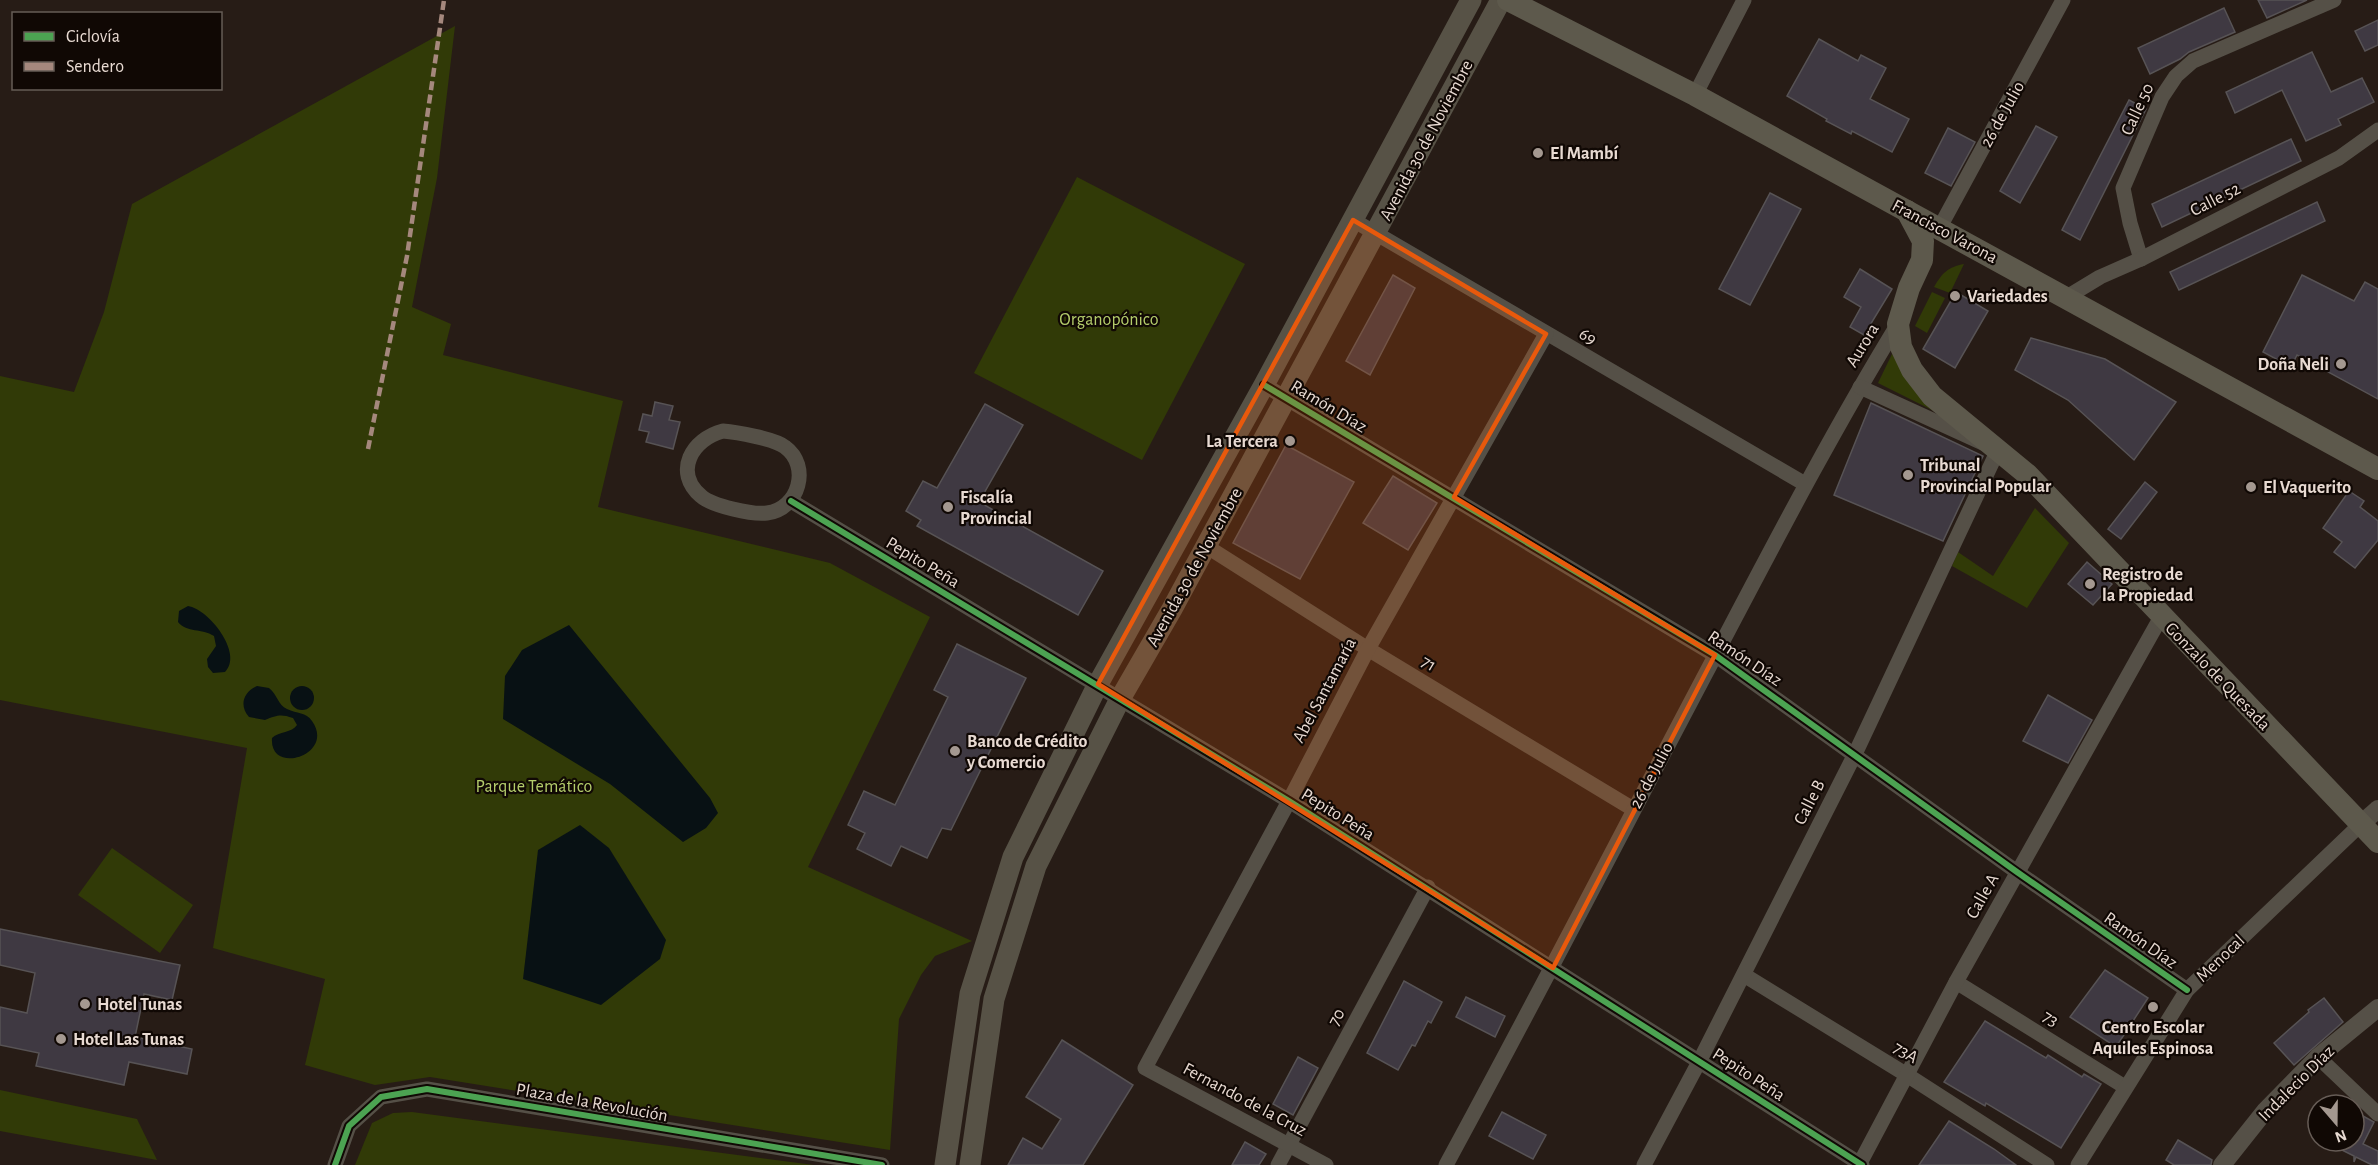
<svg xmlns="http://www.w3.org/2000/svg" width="2378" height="1165" viewBox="0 0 2378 1165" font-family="'Alegreya Sans',sans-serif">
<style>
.green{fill:#313a07}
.water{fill:#081114}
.building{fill:#3f3942;stroke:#575355;stroke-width:1.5}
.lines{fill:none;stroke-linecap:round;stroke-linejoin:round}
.minor{stroke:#555047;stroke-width:15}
.tertiary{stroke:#555047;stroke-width:18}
.secondary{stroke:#575246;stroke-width:21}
.primary{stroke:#5d594c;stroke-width:22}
.quiet{stroke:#a5887d;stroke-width:4.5;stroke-dasharray:9 4.5;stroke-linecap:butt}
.cycleway-casing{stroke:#100804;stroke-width:10}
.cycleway{stroke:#4ca352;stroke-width:6}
.marked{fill:#e8590c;fill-opacity:0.2;stroke:#e8590c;stroke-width:4.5;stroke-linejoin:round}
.poi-dot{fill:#a49890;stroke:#100804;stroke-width:2}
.labels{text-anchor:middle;stroke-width:4.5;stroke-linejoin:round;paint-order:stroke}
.street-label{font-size:18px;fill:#e8dad2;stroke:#100804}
.poi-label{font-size:18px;font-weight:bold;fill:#e8dad2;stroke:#100804;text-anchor:start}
.park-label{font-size:18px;fill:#b4cd6b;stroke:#100804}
</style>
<rect width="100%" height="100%" fill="#271c16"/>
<!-- green -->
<g class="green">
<polygon points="455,26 437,178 412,307 451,324 443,355 623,401 598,507 830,563 930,617 808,867 972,941 935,956 921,975 899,1019 890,1150 430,1077 375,1085 305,1065 325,979 213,948 247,748 0,700 0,376 74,392 104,312 132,204"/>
<polygon points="1077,177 1245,264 1142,460 974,373"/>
<path d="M1964,264L1950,293L1934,287C1942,273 1948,267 1964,264Z"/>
<polygon points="1932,292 1945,298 1927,333 1915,326"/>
<polygon points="1892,354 1936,412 1878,383"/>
<polygon points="2035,508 2069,543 2027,608 1952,566 1958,552 1993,576"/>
<polygon points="112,848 193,905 160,953 78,895"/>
<polygon points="0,1090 137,1119 157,1160 0,1131"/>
<polygon points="412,1112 814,1165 355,1165 372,1123 393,1113"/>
</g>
<!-- water -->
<g class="water">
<path d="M188,606C209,609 244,654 225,672L213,673L208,667L207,659L216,646L214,636C202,628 187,633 178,622L179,611Z"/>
<polygon points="569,625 710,798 718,813 706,828 683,842 610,784 503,719 505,676 522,650"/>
<path d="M257,686L269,688C277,694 278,705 287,709C297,714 306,712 312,721C336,755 269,776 272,738C279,731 292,733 297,725L293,718C281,714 277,715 265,720L249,717C239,706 243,692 257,686Z"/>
<circle cx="302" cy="698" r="12"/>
<polygon points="580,825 609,848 666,940 660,959 601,1005 523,979 538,850"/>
</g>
<!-- building -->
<g class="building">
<polygon points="2258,0 2307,0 2267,18"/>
<polygon points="2224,8 2235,32 2189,52 2180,59 2150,74 2138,48"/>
<polygon points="2378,20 2378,45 2365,51 2355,31"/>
<polygon points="1819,39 1858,61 1861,55 1886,68 1870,99 1909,119 1892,152 1852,131 1851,134 1826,121 1827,119 1787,96"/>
<polygon points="2312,52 2331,92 2362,78 2374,102 2338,119 2341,125 2306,141 2282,90 2235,113 2226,92"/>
<polygon points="2129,100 2146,109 2080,240 2062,230"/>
<polygon points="2036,126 2057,137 2020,203 2000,191"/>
<polygon points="1948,128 1975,142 1951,186 1925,173"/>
<polygon points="2291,139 2301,161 2162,227 2152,204"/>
<polygon points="1770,193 1801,209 1750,305 1719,289"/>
<polygon points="2317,202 2325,221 2179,290 2170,272"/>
<polygon points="1860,269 1892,289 1864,335 1850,327 1861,307 1844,297"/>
<polygon points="1393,275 1415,288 1370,375 1346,361"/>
<polygon points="2302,275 2354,301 2365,282 2378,289 2378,399 2297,355 2291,367 2263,352"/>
<polygon points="1956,292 1988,311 1955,368 1923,349"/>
<polygon points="2031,338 2105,359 2176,402 2134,460 2068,400 2015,370"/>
<polygon points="655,402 673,406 669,420 680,422 673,449 646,442 649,432 639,430 643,414 652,416"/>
<polygon points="1871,403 1983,456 1943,541 1834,495"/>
<polygon points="985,404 1023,425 979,502 1103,571 1078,615 917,526 921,520 906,511 923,481 937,488"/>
<polygon points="1286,445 1354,482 1300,579 1233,543"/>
<polygon points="1393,476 1437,503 1408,550 1363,523"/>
<polygon points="2145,482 2157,492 2121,539 2108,529"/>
<polygon points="2349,491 2364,501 2360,507 2378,521 2378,540 2355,568 2334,552 2342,542 2323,528"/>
<polygon points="2087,562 2112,584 2093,605 2068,584"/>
<polygon points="957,644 1026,678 951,830 942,828 927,858 901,846 891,866 857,849 865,833 848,825 864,791 895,805 948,697 934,690"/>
<polygon points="2048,695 2092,720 2068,763 2023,741"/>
<polygon points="0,929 180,965 172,1000 144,994 135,1037 192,1049 187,1074 129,1062 124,1085 36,1066 39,1053 0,1045 0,1007 27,1013 35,973 0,965"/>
<polygon points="2105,970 2148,998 2116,1047 2070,1017"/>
<polygon points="1404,981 1442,1002 1431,1023 1428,1021 1415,1046 1412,1045 1398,1070 1367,1053"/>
<polygon points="1466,997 1505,1016 1495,1037 1456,1017"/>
<polygon points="2324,998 2343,1022 2294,1065 2274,1043 2309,1012 2308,1010"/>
<polygon points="1985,1021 2046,1058 2048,1055 2082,1077 2084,1074 2101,1084 2061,1148 1986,1103 1985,1106 1944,1082"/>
<polygon points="1062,1040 1133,1085 1083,1165 1008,1165 1023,1138 1042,1149 1061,1119 1026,1097"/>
<polygon points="1298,1057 1318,1068 1293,1115 1273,1104"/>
<polygon points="2354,1111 2374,1122 2363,1144 2378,1151 2378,1165 2372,1165 2356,1157 2354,1162 2354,1156 2324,1141 2354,1141"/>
<polygon points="1502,1112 1546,1135 1533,1159 1489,1136"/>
<polygon points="1949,1121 1994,1149 2016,1165 1919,1165"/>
<polygon points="2178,1140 2212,1160 2211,1165 2174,1165 2166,1160"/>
<polygon points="1245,1142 1266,1154 1259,1165 1232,1165"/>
</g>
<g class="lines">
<!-- minor -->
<g class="minor">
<polyline points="1695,95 1744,0"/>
<polyline points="1353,220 1805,484"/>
<polyline points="1940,227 2063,0"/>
<polyline points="2141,259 2130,223 2123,188 2162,97 2176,76 2193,61 2334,0"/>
<polyline points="2067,297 2100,277 2141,259 2339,158 2378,130"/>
<polyline points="1264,385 1715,655 2017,872 2187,990"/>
<path d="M723,431C736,432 775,439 785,447C811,466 799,509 767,513C753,515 712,506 701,496C673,472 692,439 723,431Z"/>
<polyline points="791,501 1289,801 1862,1165"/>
<polyline points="1206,546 1368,649 1633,809"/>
<polyline points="1744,975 1907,1075 2047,1165"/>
<polyline points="1956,982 2125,1087"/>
<polyline points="2318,1057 2378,1114"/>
<polyline points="335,1165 349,1126 381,1097 427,1089 882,1165"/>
<polyline points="1278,1165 1428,887"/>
<polyline points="1326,1165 1145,1068 1289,801 1368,649 1546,334"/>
<path d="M1446,1165C1538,996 1625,826 1715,656C1774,544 1832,432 1898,324"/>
<polyline points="1644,1165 1700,1060 1855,754 1998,450 1860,387"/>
<polyline points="1859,1165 1956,982 2161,617"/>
<polyline points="2078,1165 2187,990 2361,824"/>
</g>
<!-- tertiary -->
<g class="tertiary">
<polyline points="2361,824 2378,809"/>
<polyline points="2222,1165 2265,1111 2318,1057 2378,1008"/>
</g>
<!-- secondary -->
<g class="secondary">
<polyline points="945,1165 970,994 1013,857 1098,684 1264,385 1471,0"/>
<polyline points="970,1165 994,999 1036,866 1120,699 1172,609 1501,0"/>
</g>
<!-- primary -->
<g class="primary">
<polyline points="1508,0 1695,95 2378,469"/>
<polyline points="1907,211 1923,241 1922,260 1909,288 1898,324 1901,347 1912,370 1932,396 2028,475 2378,842"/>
</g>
<!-- quiet -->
<polyline class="quiet" points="368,449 407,256 444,0"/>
<defs>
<g id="cycleway">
<polyline points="1264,385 1715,655 2017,872 2187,990"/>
<polyline points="791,501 1289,801 1862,1165"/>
<polyline points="335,1165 349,1126 381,1097 427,1089 882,1165"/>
</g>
</defs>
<!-- cycleway casing -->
<use href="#cycleway" class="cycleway-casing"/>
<!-- cycleway -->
<use href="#cycleway" class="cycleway"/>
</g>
<!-- marked area -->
<path class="marked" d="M1353,220L1546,334L1454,497L1715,655L1553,968L1098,684Z"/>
<!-- markers -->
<g class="poi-dot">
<circle cx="1538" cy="153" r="6"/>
<circle cx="1955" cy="296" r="6"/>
<circle cx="2341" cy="364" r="6"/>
<circle cx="1290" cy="441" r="6"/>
<circle cx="1908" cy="475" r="6"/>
<circle cx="2251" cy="487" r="6"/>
<circle cx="948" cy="507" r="6"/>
<circle cx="2090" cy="584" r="6"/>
<circle cx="955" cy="751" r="6"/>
<circle cx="85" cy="1004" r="6"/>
<circle cx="2153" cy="1007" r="6"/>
<circle cx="61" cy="1039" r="6"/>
</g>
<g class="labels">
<!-- street labels -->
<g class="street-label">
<text transform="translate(2137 109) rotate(-65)" y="6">Calle 50</text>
<text transform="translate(2002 114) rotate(-61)" y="6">26 de Julio</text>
<text transform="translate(1426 140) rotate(-62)" y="6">Avenida 30 de Noviembre</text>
<text transform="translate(2215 199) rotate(-27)" y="6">Calle 52</text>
<text transform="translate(1945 231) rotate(28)" y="6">Francisco Varona</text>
<text transform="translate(1588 336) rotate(30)" y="6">69</text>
<text transform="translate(1862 345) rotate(-59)" y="6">Aurora</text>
<text transform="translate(1329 406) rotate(31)" y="6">Ramón Díaz</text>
<text transform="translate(923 562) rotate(31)" y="6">Pepito Peña</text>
<text transform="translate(1194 567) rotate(-61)" y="6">Avenida 30 de Noviembre</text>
<text transform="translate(1745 658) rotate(34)" y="6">Ramón Díaz</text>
<text transform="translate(1429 663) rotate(31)" y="6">71</text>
<text transform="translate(2218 676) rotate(46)" y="6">Gonzalo de Quesada</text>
<text transform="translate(1324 690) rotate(-62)" y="6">Abel Santamaría</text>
<text transform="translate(1651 775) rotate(-62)" y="6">26 de Julio</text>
<text transform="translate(1809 802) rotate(-63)" y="6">Calle B</text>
<text transform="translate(1338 814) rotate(32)" y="6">Pepito Peña</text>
<text transform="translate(1982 896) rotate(-61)" y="6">Calle A</text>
<text transform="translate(2141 940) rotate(35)" y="6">Ramón Díaz</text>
<text transform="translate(2220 958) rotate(-44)" y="6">Menocal</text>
<text transform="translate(1336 1017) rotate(-62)" y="6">70</text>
<text transform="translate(2051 1018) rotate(32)" y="6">73</text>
<text transform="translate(1906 1052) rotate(32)" y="6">73A</text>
<text transform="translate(1749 1074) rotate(33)" y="6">Pepito Peña</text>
<text transform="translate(2296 1083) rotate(-45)" y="6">Indalecio Díaz</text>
<text transform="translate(1245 1099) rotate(28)" y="6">Fernando de la Cruz</text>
<text transform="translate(592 1102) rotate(10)" y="6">Plaza de la Revolución</text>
</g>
<!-- poi labels -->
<g class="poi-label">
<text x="1550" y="159">El Mambí</text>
<text x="1967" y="302">Variedades</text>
<text x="2329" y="370" text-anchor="end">Doña Neli</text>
<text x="1278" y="447" text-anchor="end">La Tercera</text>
<text x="1920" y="471">Tribunal<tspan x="1920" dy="21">Provincial Popular</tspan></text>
<text x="2263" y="493">El Vaquerito</text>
<text x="960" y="503">Fiscalía<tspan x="960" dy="21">Provincial</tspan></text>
<text x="2102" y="580">Registro de<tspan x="2102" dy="21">la Propiedad</tspan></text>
<text x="967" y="747">Banco de Crédito<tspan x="967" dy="21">y Comercio</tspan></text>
<text x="97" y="1010">Hotel Tunas</text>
<text x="2153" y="1033" text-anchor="middle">Centro Escolar<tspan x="2153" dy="21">Aquiles Espinosa</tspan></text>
<text x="73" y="1045">Hotel Las Tunas</text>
</g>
<!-- park labels -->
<g class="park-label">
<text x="1109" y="325">Organopónico</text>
<text x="534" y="792">Parque Temático</text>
</g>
</g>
<!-- legend -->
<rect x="12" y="12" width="210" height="78" fill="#100804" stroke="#665c56" stroke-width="1.5"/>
<rect x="24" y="32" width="30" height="9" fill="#4ca352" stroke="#665c56" stroke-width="1.5"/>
<text x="66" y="42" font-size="18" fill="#e8dad2">Ciclovía</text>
<rect x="24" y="62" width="30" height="9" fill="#a5887d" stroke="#665c56" stroke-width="1.5"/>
<text x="66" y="72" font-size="18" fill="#e8dad2">Sendero</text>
<!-- north arrow -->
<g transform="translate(2336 1123) rotate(160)"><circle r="28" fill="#100804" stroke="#665c56" stroke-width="1.5"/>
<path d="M0-4.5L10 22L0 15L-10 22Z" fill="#a49890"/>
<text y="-9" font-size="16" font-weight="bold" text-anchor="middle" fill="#e8dad2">N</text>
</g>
</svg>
